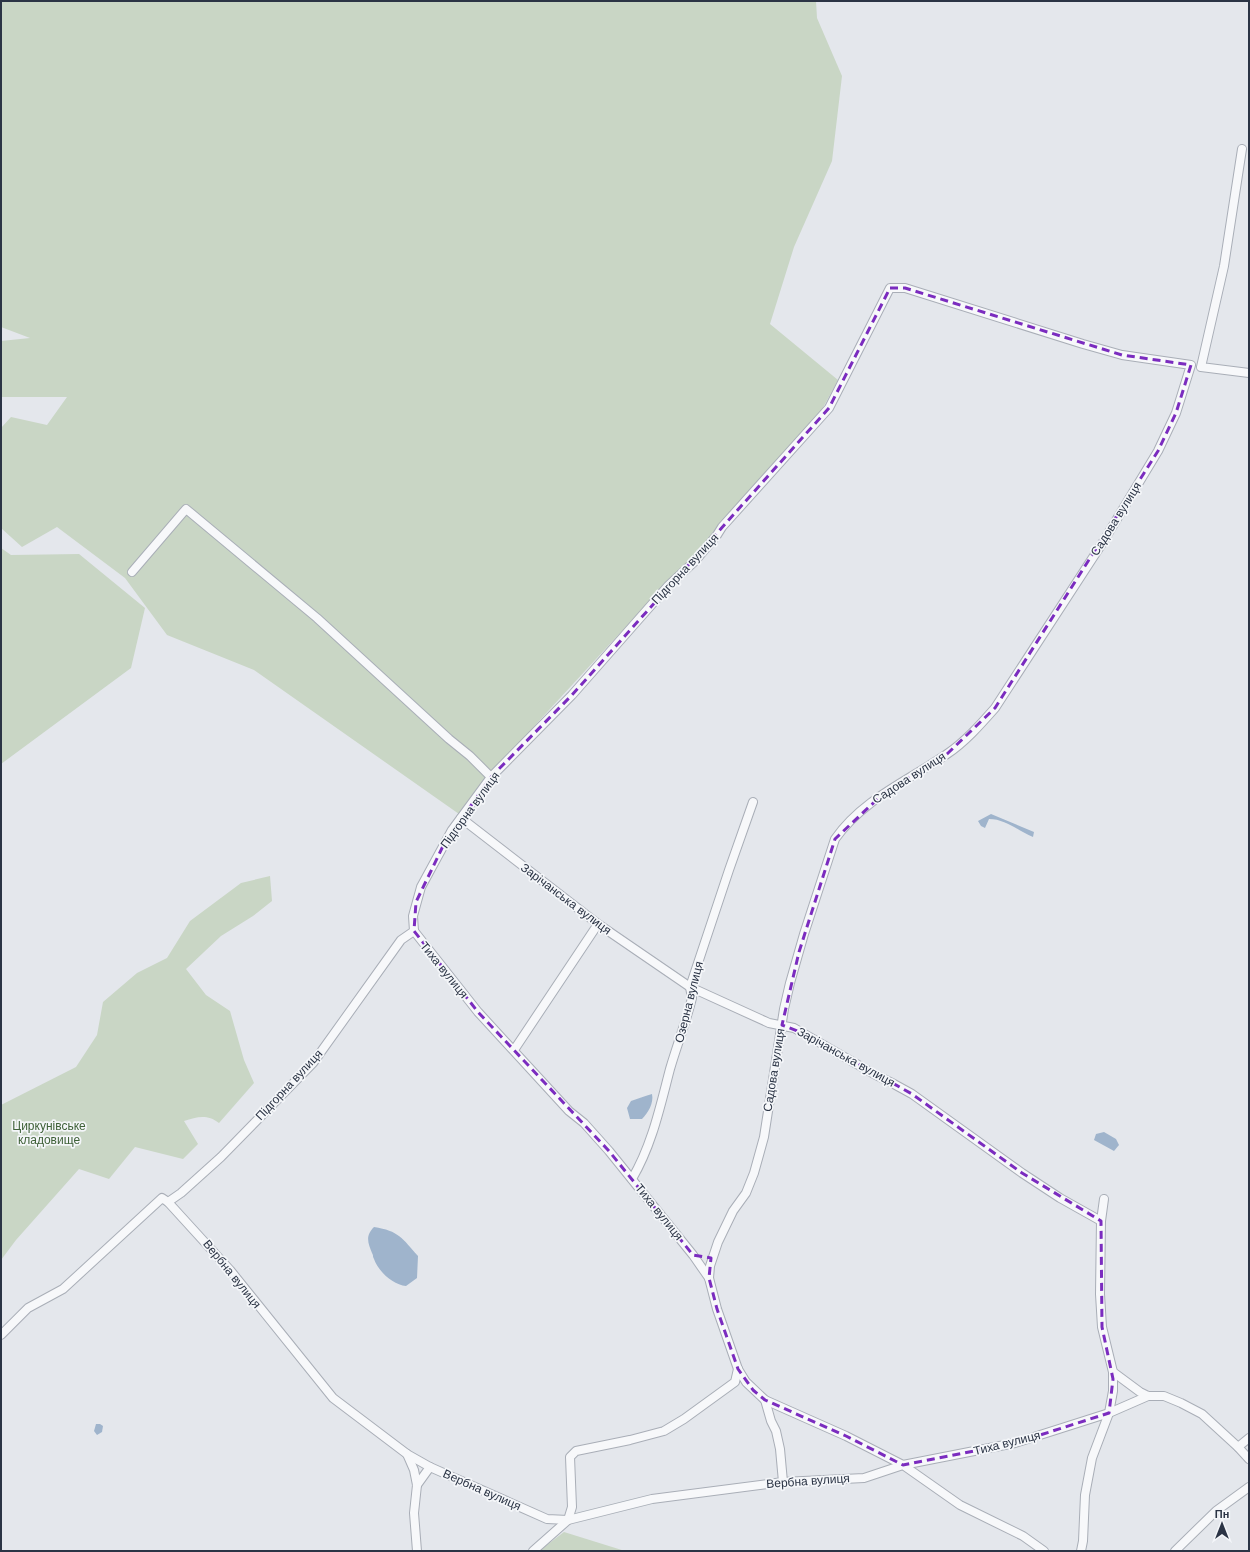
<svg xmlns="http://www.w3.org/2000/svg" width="1250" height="1552" viewBox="0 0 1250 1552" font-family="Arial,sans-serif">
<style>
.green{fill:#c9d6c5}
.water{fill:#9fb4cc}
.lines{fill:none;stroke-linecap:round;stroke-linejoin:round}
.street-casing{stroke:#a9aeb7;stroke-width:10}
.street{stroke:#f7f8fa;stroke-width:8}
.marked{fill:none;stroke:#7b2cbf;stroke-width:3;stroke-dasharray:8 5;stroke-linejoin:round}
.labels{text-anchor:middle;stroke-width:3.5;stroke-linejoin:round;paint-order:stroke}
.street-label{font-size:12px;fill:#2b3445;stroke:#f4f6f9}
.park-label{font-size:12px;fill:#3f6138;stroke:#f4f6f9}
</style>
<rect width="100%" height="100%" fill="#e4e7ec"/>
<!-- green -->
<g class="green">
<polygon points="1,1 816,1 817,18 842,76 832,161 794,247 770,324 838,380 819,415 756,489 644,607 538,722 459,814 254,670 167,635 125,578 57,527 22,547 1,528 1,428 11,417 47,425 67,397 1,397 1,341 30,338 1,327"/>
<polygon points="1,548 11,555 79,554 145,608 131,668 1,764"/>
<path d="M270,876L272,901L253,916L221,936L186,969L206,995L230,1011L244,1060L254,1083L219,1123C207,1114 197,1117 184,1121L198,1144L183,1159L135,1147L109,1179L79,1169L16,1240L1,1260V1105L76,1067L97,1035L103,1002L137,973L167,958L190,921L241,883Z"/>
<polygon points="564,1532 625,1551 539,1551"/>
</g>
<!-- water -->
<g class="water">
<path d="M991,814L1034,832L1033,837C1018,831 1006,819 989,819L985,828L981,826L978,821Z"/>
<path d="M652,1094C654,1103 648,1113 642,1119H630L627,1108L631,1101C638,1099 644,1096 652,1094Z"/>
<polygon points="1104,1132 1116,1139 1119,1145 1114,1151 1094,1140 1096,1134"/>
<path d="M374,1227C399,1231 402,1238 418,1256L417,1278L406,1286C393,1285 378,1271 374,1259C372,1255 374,1257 372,1253C368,1243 365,1236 374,1227Z"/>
<polygon points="96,1424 100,1424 103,1426 102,1432 97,1435 94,1431"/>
</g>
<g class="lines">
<defs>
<g id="street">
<polyline points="1242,149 1224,266 1201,367 1249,373"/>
<polyline points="132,572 186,509 317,618 449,739 470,756 491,777"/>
<polyline points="461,818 598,924 690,987 769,1023 794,1028 874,1074 892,1083 912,1094 1022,1173 1060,1198 1101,1221 1100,1294 1102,1327 1113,1372 1140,1392 1148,1396 1164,1396 1181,1403 1202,1414 1238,1447 1249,1459"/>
<polyline points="414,931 478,1012 569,1111 584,1123 609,1151 693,1255 709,1278 717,1309 738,1369 746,1382 765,1400 846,1436 903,1465 1015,1443 1109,1413 1148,1396"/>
<polyline points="514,1050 598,924"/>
<path d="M632,1179C652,1145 660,1107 670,1069C677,1045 686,1022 692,998L690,987L729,870L753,802"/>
<polyline points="168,1202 230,1270 333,1398 407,1454 430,1467 547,1519 568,1520 652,1499 783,1482 864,1478 903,1465 960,1505 1023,1536 1044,1551"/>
<polyline points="1101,1221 1104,1199"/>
<path d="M1,1335L28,1308L63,1289L162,1198L168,1202L181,1193L221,1157L313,1063L401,940L414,931L413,916L421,887L452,830L491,777L572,695L668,586L695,561L717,535L722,527L829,408L890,288H905L1083,344L1122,355L1191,365L1176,413L1158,451L1103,542L995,708C980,725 965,742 947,754C908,781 863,799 835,839L804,934L790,983L784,1009L764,1137L754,1173L746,1193L733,1211L718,1242L710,1266L709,1278"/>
<polyline points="765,1400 771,1421 776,1431 780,1449 783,1482"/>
<polyline points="1238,1447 1249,1438"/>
<polyline points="407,1454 414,1470 417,1485 414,1513 417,1551"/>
<polyline points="417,1485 430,1467"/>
<polyline points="533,1551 568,1520 572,1507 570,1457 576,1451 630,1440 664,1431 684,1419 735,1382 738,1369"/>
<polyline points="1081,1551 1083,1541 1085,1495 1092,1458 1109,1413 1113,1391 1113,1372"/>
<polyline points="1175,1551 1216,1511 1249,1487"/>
</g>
</defs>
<!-- street casing -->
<use href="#street" class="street-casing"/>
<!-- street -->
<use href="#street" class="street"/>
</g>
<!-- marked area -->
<path class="marked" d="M890,288H905L1122,355L1191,365L1176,413L1158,451L995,708L947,754L885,792L835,839L799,952L782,1025L805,1034L912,1094L1022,1173L1101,1221L1102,1327L1113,1379L1109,1413L1015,1443L903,1465L846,1436L765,1400L753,1390L738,1369L717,1309L709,1278L711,1258L693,1255L609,1151L478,1012L414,931L416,902L444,844L491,777L572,695L829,408Z"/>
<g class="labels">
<!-- street labels -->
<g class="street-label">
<text transform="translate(1116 519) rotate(-58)" y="4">Садова вулиця</text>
<text transform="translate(685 569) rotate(-47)" y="4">Підгорна вулиця</text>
<text transform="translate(909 778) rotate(-33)" y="4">Садова вулиця</text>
<text transform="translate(470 810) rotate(-54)" y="4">Підгорна вулиця</text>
<text transform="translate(566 899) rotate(37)" y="4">Зарічанська вулиця</text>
<text transform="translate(444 970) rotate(51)" y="4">Тиха вулиця</text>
<text transform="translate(689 1002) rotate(-76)" y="4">Озерна вулиця</text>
<text transform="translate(846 1057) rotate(29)" y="4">Зарічанська вулиця</text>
<text transform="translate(774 1070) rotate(-81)" y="4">Садова вулиця</text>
<text transform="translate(289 1085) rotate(-47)" y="4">Підгорна вулиця</text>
<text transform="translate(659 1212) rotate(51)" y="4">Тиха вулиця</text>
<text transform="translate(232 1274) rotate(51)" y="4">Вербна вулиця</text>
<text transform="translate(1007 1443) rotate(-14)" y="4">Тиха вулиця</text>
<text transform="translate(808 1481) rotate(-4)" y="4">Вербна вулиця</text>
<text transform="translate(482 1490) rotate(24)" y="4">Вербна вулиця</text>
</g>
<!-- park labels -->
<g class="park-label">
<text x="49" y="1130">Циркунівське<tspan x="49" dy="14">кладовище</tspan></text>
</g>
</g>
<!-- border -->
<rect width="1250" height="1552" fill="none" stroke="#2b3445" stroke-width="4"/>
<!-- north arrow -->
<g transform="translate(1222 1524)" stroke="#f4f6f9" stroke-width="3" paint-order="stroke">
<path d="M0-3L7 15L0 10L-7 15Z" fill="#2b3445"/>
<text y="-6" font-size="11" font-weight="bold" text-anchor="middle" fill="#2b3445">Пн</text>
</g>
</svg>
